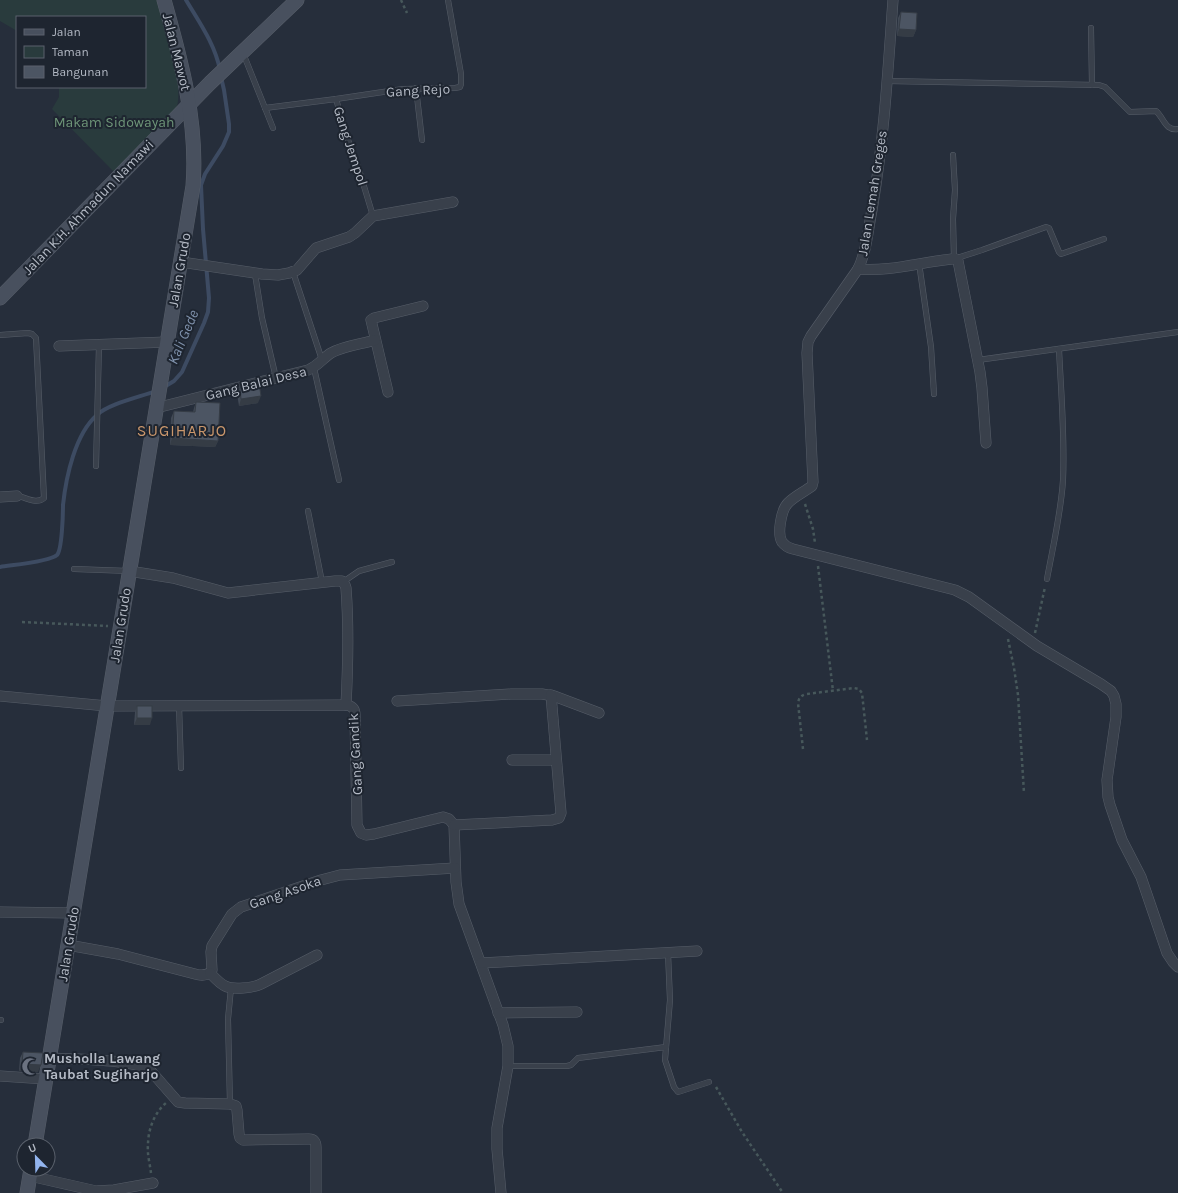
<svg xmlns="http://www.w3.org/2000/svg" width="1178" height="1193" viewBox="0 0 1178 1193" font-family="Karla,sans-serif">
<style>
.green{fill:#293b3d}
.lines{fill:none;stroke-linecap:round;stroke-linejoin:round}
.stream{stroke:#3d4b62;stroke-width:4}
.lane-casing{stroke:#575e69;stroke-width:6}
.street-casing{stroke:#575e69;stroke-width:11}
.secondary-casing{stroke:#575e69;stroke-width:15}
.path{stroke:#47585b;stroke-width:2.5;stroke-dasharray:3 3;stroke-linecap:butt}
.lane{stroke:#39404b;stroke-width:5}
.street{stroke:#39404b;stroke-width:10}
.secondary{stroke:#48505e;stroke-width:14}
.wall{fill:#414955}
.shaded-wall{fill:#353c45}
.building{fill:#4c5563;stroke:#353c45}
.labels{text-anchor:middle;stroke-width:4;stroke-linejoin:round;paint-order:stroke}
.street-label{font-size:14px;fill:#b5bbc6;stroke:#1e2530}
.park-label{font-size:14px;fill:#6e9578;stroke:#1e2530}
.poi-label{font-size:14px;font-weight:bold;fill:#b5bbc6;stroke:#1e2530;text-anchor:start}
.water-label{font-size:15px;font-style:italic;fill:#7f91ab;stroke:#1e2530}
.quarter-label{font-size:16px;letter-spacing:1px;fill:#ca976c;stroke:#1e2530}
</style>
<rect width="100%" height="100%" fill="#262e3b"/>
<!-- green -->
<path class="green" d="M0,0H157C164,23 186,90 176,109L115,173L52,109L59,97V87H145V17H17V31L0,21Z"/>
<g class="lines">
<!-- stream -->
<g class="stream">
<path d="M186,0C199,22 215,44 220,70"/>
<polyline points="164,387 174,381 182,372 204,323 208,312 209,298 203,229 201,185 205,174 223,146 229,132 229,124 224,90 221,77"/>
<path d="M0,567C11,565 49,562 57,555C62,550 63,514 63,505C66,477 75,434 97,415C108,404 140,397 156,391"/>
</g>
<defs>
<g id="lane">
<polyline points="1091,28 1092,85"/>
<polyline points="243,53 273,128"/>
<path d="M887,81L1099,85L1105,87L1130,112L1156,111C1164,118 1165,131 1178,129"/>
<polyline points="416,88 422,140"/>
<polyline points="336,99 403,89 455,88 460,87 461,84 461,74 448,0"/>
<polyline points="265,108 336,99 347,137 360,173 373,216"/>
<polyline points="953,155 955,190 953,219 954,259 982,250 1046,227 1049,228 1059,252 1061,254 1104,239"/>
<polyline points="919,263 931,347 934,394"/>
<polyline points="293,272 322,360"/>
<polyline points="255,274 262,318 276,378"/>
<path d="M0,335L28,333L32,334L36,338L44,498C36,505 26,497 17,496"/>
<polyline points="978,360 1178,332"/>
<polyline points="314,368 339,480"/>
<polyline points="96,466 99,345"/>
<polyline points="308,511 322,582"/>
<polyline points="74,569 129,571"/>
<path d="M1047,579C1053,546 1061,513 1063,480C1065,436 1061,392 1059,349"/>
<polyline points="343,582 359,571 392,562"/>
<polyline points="179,705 181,768"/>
<polyline points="668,953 670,1000 665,1060 674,1087 678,1092 709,1082"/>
<polyline points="0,1020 1,1020"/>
<polyline points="508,1066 567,1066 571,1065 578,1058 666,1047"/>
<polyline points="230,1104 228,1019 231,988"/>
</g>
<g id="street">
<path d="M893,0C888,70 884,140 872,210C868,229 867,251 858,269C889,272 921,262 952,259H956L958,261L980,372L982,388L986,443"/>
<polyline points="181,262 262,274 278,275 289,273 297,270 316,248 349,237 355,233 373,216 453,202"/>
<path d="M858,269L811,336L808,342L807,353L813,482L812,486C804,492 795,496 788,503C781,510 777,534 782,542C785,546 789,548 793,549L955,590L969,597L1037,646L1101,684L1111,691L1114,696L1116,704V717L1107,780L1108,797L1110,805L1122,840L1141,877L1167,953L1173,962L1178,967"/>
<polyline points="59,346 167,342"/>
<polyline points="388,392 371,320 374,318 423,306"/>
<path d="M156,408L308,370C318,366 323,358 331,353C343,346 362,344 375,340"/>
<polyline points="0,497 17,496"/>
<path d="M129,571L173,578L228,593L335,581H342L345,585L346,588C349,627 348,666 346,705"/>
<path d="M0,696L107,706L346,705C352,706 355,708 355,715L357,825L361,833L366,835L374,834L443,817L449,819L454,825L456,882L459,904L503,1025L508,1046V1066L497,1128V1149L501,1193"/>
<polyline points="397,701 511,694 542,694 554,696 599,713"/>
<polyline points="512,760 556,760"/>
<polyline points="454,825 552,820 559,818 561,813 551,695"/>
<polyline points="0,912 73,913"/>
<path d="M68,945L118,954L195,974C202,976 208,976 212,970L211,952L212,946L232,914L241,907L321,880L340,875L455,868"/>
<polyline points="481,963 697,951"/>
<path d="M210,973C214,977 219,983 225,986C233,990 253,988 261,984L317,955"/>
<polyline points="498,1013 577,1012"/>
<path d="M49,1058C72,1059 133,1059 150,1070L178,1102L185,1103L230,1104L236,1106L237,1110L239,1134L240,1138L243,1140L309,1139C314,1139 316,1142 316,1147V1193"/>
<polyline points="0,1076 46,1079"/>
<polyline points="30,1176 96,1191 114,1190 153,1183"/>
</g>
<g id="secondary">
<polyline points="0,298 210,83 297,0"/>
<path d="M35,1145L193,186C198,122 181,60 164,0"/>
<polyline points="27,1193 31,1169"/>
</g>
</defs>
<!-- lane casing -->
<use href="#lane" class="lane-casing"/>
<!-- street casing -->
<use href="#street" class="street-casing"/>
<!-- secondary casing -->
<use href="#secondary" class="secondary-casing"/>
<!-- path -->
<g class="path">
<polyline points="401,0 407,13"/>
<polyline points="805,504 813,529 815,543"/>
<polyline points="818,566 833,691"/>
<polyline points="22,622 108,626"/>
<polyline points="1035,633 1045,587"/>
<polyline points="1008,639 1014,668 1018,695 1024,793"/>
<path d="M803,749L798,703C799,697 802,695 807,694L854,688L859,689L862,693L867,740"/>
<polyline points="716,1087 742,1132 783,1193"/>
<path d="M151,1173C150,1164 147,1154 148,1145C148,1130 154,1113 166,1103"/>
</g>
<!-- lane -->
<use href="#lane" class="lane"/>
<!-- street -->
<use href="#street" class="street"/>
<!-- secondary -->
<use href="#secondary" class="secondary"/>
</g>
<!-- wall -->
<g class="wall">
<polygon points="901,12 916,30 913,37 897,36 898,18"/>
<polygon points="240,388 258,403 239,406 237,394"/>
<polygon points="196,402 218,441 215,447 170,445 171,418 174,411 193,412 194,408"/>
<polygon points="137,706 150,725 134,725 135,712"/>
<polygon points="23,1052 38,1072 19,1071 20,1058"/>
</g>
<!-- shaded-wall -->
<g class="shaded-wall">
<polygon points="899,29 916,30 913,37 897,36"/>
<polygon points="261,396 258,403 239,406 241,399"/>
<polygon points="172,438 218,441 215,447 170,445"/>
<polygon points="137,718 152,718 150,725 134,725"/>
<polygon points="22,1064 41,1065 38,1072 19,1071"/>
</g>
<!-- building -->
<g class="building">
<polygon points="901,12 917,13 916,30 899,29"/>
<polygon points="259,383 261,396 241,399 240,388"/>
<polygon points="196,402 220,403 218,441 172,438 174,411 195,412"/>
<rect x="137" y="706" width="15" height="12"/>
<polygon points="23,1052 43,1053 41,1065 22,1064"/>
</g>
<!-- icons -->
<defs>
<symbol id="mosque-bare" viewBox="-9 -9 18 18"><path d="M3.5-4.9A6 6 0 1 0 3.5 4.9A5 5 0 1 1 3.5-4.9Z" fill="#6b7280" stroke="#1e2530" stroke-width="2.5" paint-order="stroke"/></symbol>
</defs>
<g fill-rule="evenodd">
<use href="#mosque-bare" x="18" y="1054" width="25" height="25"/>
</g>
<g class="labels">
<!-- street labels -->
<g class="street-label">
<text transform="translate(177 52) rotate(76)" y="5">Jalan Mawot</text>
<text transform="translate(418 90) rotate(-3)" y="5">Gang Rejo</text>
<text transform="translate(351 146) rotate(72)" y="5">Gang Jempol</text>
<text transform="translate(872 193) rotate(-81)" y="5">Jalan Lemah Greges</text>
<text transform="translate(88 207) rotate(-46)" y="5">Jalan K.H. Ahmadun Namawi</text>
<text transform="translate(179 270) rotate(-80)" y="5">Jalan Grudo</text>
<text transform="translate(256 383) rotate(-14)" y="5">Gang Balai Desa</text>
<text transform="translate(120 625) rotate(-81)" y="5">Jalan Grudo</text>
<text transform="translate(355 754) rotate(-93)" y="5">Gang Gandik</text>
<text transform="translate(285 892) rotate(-19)" y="5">Gang Asoka</text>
<text transform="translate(68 944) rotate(-81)" y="5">Jalan Grudo</text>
</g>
<!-- park labels -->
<g class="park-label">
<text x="114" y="127">Makam Sidowayah</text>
</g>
<!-- poi labels -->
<g class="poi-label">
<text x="44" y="1063">Musholla Lawang<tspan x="44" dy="16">Taubat Sugiharjo</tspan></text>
</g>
<!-- water labels -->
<g class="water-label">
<text transform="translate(183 337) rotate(-67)" y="5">Kali Gede</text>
</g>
<!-- quarter labels -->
<g class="quarter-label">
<text x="182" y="436">SUGIHARJO</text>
</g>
</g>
<!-- legend -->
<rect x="16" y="16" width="130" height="72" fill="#1e2530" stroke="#5a616c"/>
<rect x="24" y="29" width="20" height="6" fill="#48505e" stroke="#5a616c"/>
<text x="52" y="36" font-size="12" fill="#b5bbc6">Jalan</text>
<rect x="24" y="46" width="20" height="12" fill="#293b3d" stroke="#5a616c"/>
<text x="52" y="56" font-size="12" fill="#b5bbc6">Taman</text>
<rect x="24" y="66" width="20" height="12" fill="#4c5563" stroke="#5a616c"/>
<text x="52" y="76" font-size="12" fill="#b5bbc6">Bangunan</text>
<!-- north arrow -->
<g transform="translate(36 1157) rotate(337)"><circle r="19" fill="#1e2530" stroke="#5a616c"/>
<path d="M0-3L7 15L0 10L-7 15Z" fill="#92b4ee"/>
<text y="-6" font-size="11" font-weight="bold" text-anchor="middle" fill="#b5bbc6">U</text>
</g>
</svg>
